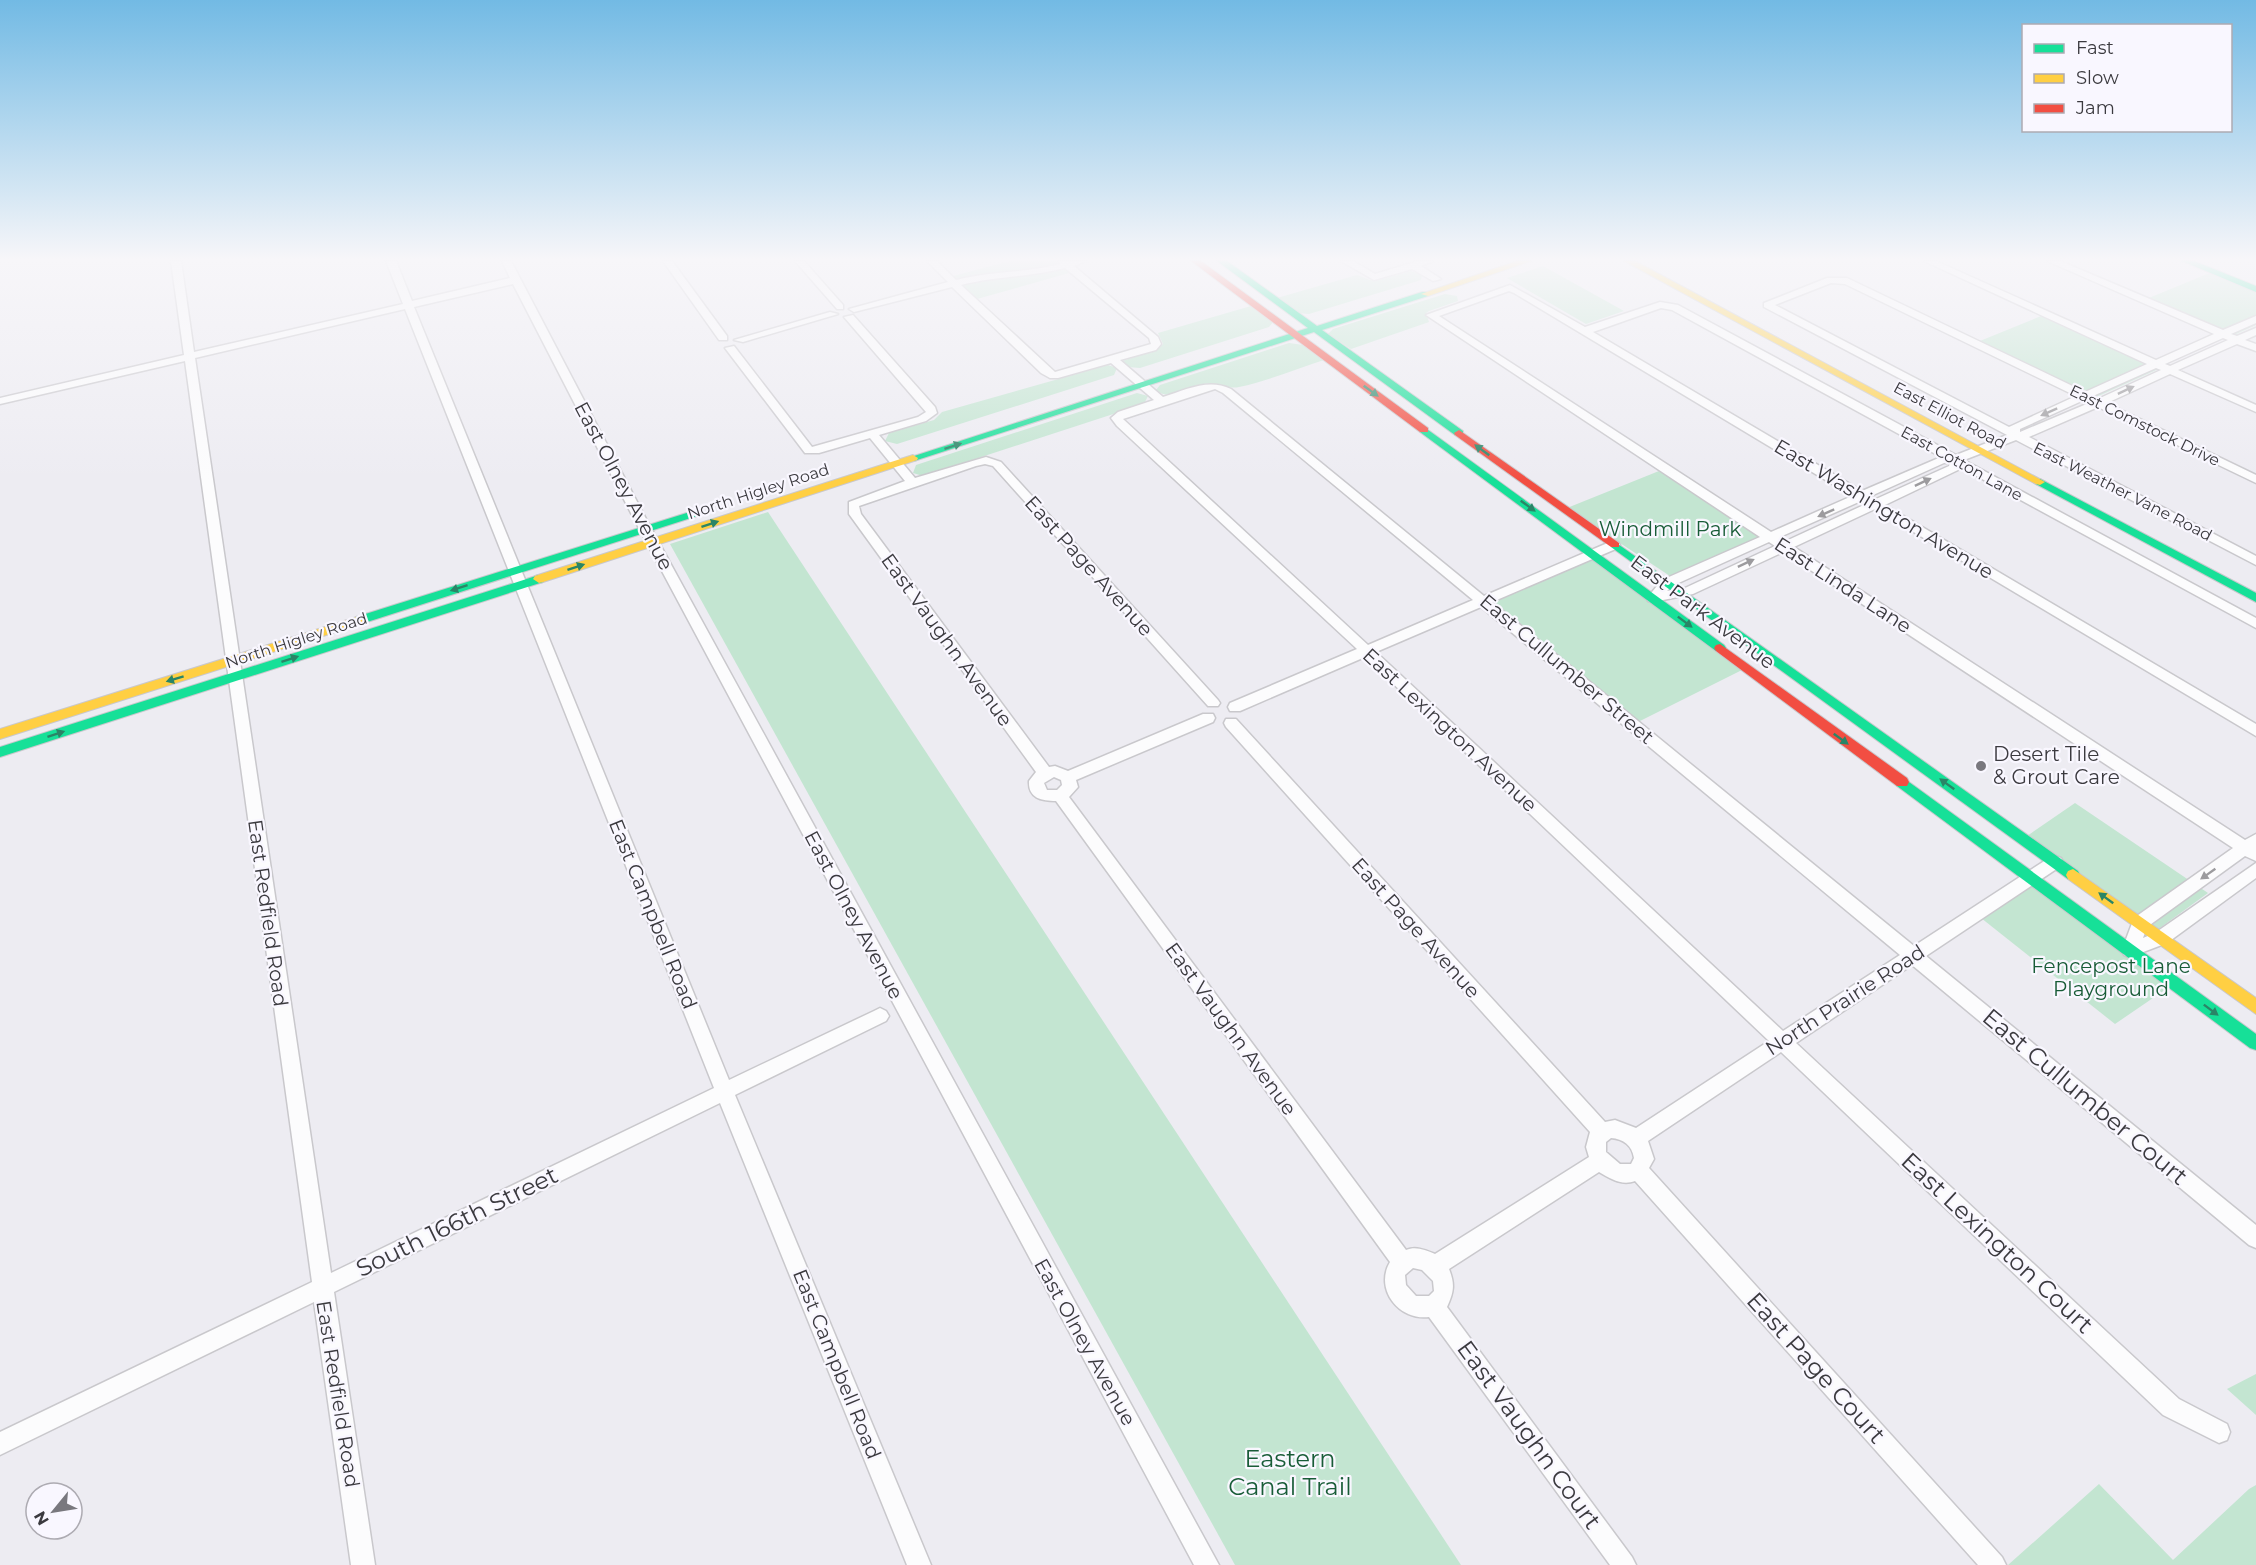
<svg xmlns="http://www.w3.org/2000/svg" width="2256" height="1565" viewBox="0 0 2256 1565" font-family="Montserrat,sans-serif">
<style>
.green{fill:#c3e5d1}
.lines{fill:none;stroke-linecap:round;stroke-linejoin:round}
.street-casing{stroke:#c9c8cc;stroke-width:3}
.fast-casing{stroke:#c9c8cc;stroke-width:2}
.slow-casing{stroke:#c9c8cc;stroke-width:2}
.jam-casing{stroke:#c9c8cc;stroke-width:2}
.street{fill:#fcfcfd;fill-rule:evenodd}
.fast{fill:#16e098;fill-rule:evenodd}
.slow{fill:#ffcf43;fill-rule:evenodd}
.jam{fill:#f24e42;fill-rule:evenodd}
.oneway{fill:#9c9b9e}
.oneway2{fill:#2a8567}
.poi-dot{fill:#79787e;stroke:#f9f7ff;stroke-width:2}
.labels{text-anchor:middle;stroke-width:4.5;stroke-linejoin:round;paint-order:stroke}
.far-street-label{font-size:16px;fill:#3b3a3f;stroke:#f9f7ff}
.street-label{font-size:20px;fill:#3b3a3f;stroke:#f9f7ff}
.park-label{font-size:20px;fill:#185c37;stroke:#f9f7ff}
.poi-label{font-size:20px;fill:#3b3a3f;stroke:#f9f7ff;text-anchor:start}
.near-street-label{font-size:24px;fill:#3b3a3f;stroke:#f9f7ff}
.near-park-label{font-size:24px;fill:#185c37;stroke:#f9f7ff}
</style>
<rect width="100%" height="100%" fill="#edecf2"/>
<!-- green -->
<g class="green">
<path d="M1010,261H1056L1061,265C1026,272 991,272 956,280L953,276Z"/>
<polygon points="1543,266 1624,311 1586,324 1507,278"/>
<path d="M1066,269L1069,273L977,299L961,284C996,276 1031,278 1066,269Z"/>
<polygon points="1411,271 1422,275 1421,280 1309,314 1297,313 1277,298 1357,275 1370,280 1383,279"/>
<polygon points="2212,272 2256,289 2256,325 2230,337 2144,300"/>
<polygon points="1445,294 1457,296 1458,301 1429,311 1426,313 1429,322 1351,349 1328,334 1333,329"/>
<polygon points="1251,306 1273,322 1269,327 1140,368 1128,367 1122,361 1157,350 1163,344 1158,333"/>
<polygon points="2046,314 2163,367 2092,399 1975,343"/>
<path d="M1289,343L1303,345L1324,360C1296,369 1268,381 1239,387C1228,390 1216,381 1203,384C1187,388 1170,402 1156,390L1160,385Z"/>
<polygon points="1108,365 1117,368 1114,375 897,444 885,441 889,433 934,420 942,412"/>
<polygon points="1137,393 1148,396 1144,404 923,476 913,473 916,465"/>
<polygon points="1659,471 1752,532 1757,536 1757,539 1673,578 1567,508"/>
<polygon points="768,512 1461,1565 1235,1565 670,544"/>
<polygon points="1593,554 1746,668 1636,723 1484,600"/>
<polygon points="2075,803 2208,893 2153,933 2024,838"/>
<polygon points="2031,879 2175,983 2115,1024 1976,914"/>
<polygon points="2256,1374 2256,1415 2227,1389"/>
<polygon points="2099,1484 2173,1560 2249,1489 2256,1485 2256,1565 2008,1565"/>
</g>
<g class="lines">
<defs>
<g id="street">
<path d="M171,261H181L194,352L403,304L386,261H396L412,301L510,278L502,261H511L645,517L1219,1565H1194L633,517L513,284L414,307L729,1080L874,1011L880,1008L886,1011L889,1016L886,1021L735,1095L931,1565H907L720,1103L334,1292L375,1565H351L314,1302L0,1455V1432L312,1282L185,361L0,404V398L184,355ZM405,309L714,1088L331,1273L195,358Z"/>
<polygon points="663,261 672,261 727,336 727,340 719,340"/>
<polygon points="795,261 804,261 843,305 843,309 837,309"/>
<path d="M927,261H937L956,280C990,271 1026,273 1060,264L1058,261H1086L1074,266L1158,337L1161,344L1156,350L1120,360L1163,397C1186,390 1208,378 1231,389L1484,596L1610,542H1618L1620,545L1618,548L1492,602L1914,946L2049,858L2055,856L2061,858L2063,862L2061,866L1926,956L2256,1225V1248L2249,1245L1912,965L1796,1043L2179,1399L2227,1424L2230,1432L2227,1440L2219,1443L2163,1415L1781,1052L1648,1141L1654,1159L1649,1168L2002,1557L2006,1565H1978L1635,1181C1622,1186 1611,1179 1599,1172L1449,1269C1455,1284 1454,1292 1447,1307L1632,1557L1636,1565H1610L1429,1317C1399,1321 1374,1289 1390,1262L1056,801C1041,801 1028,798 1029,781L1036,772L849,514V502L905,481L870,438L819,453H805L725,348L734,346L812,447L918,417L926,412L844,317L853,315L935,407L937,413L926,421L879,435L915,478L986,457L1001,462L1218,700L1220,703L1218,706H1208L993,466L985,464L976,466L859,506L861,514L1049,767L1055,766L1068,771L1203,714H1213L1215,718L1213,722L1076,780L1078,787L1069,797L1406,1250C1416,1246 1425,1250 1435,1254L1589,1157L1586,1147L1590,1132L1226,727L1224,723L1226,719H1236L1605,1122L1615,1120L1636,1128L1769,1041L1365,657L1240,711H1230L1228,707L1230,703L1357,649L1117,426L1111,418L1118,412L1154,400L1111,363L1058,378H1050L1041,373L952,287L854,312L849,309L948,282ZM1065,268L1149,338L1151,344L1055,372L961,285C995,276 1031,277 1065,268ZM1215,389L1223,393L1473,600L1368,645L1123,419ZM1481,607L1900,955L1783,1031L1376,652ZM1054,777L1061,780L1062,785L1057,790H1047L1044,783ZM1611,1138C1623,1139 1632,1145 1634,1158L1631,1164H1620L1606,1152V1142ZM1413,1268L1422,1270L1433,1281L1434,1291L1429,1296H1416L1406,1285L1405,1275Z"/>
<polygon points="1341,261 1353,261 1375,274 1418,261 1433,261 1421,266 1441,279 1433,281 1412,269 1374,280"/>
<path d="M1924,261H1936L2156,360L2214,334L2047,261H2060L2223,330L2256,316V323L2231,334L2237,336L2256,328V335L2245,340L2256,344V351L2237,344L2178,370L2256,405V412L2170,374L2107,403L2256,475V483L2098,407L2029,437L2256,556V565L2016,440L1964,460L2256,618V628L1960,467L1958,470L1885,505L2256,724V736L1875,509L1794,547L2245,840L2256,834V861L2245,856L2147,927L2143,938L2155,933L2256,863V878L2167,943L2130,957L2124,955L2122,950L2134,918L2233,848L1783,552L1693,594L1653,602L1648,601L1647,598L1662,580L1760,537L1426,315L1510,285L1585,327L1660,302L1678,305L1956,455L2007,435L1764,307V303L1827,278H1847L2085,392L2147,364ZM1831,283L1845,284L2076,396L2009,427L1775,305ZM1509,291L1514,293L1852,496L1771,532L1439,316ZM1661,308L1672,310L1941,457L1862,491L1593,332ZM2223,338L2228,340L2170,366L2165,364ZM2156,368L2161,370L2098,399L2093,396ZM2084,400L2089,403L2020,432V429ZM1944,463H1950L1949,466L1876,499L1871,496ZM1861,501L1866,504L1786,541L1780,537ZM1769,542L1775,546L1685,588L1667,591L1672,586Z"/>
<polygon points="830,312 838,314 743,342 734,340"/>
</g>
<g id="fast">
<polygon points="1217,261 1227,261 1317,326 1422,292 1428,292 1428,296 1322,330 1463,431 1463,435 1455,435 1314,332 917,460 913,461 908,458 1308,328"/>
<polygon points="2182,261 2194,261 2256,286 2256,292"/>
<polygon points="1424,427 1724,645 1726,648 1724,651 1716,651 1420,432 1420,428"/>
<polygon points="2040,479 2256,593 2256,602 2036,484 2036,480"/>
<polygon points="693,511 698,514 697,516 364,623 356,623 354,620 356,617"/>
<polygon points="1615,542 2078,871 2080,875 2078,879 2068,879 1611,547 1611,543"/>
<polygon points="539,575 545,579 543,582 0,757 0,747"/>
<polygon points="1902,777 2256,1034 2256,1050 2250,1048 1897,786 1895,782"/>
</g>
<g id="slow">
<polygon points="1517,261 1531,261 1428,296 1421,294"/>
<polygon points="1624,261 1635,261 2045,482 2040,485 2036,484"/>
<polygon points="913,455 918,458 917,460 543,582 539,583 533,579 535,576"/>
<polygon points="360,616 364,617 366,620 364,623 0,739 0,729"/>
<polygon points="2073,869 2256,998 2256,1014 2068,879 2066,875 2068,871"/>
</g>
<g id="jam">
<polygon points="1191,261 1201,261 1428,428 1428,432 1420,432"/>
<polygon points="1459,430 1619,543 1619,547 1611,547 1455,435 1454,433"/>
<polygon points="1720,644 1907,778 1909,782 1907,786 1897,786 1716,651 1714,648 1716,645"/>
</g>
</defs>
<!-- street casing -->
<use href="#street" class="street-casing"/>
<!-- fast casing -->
<use href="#fast" class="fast-casing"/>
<!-- slow casing -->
<use href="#slow" class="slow-casing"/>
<!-- jam casing -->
<use href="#jam" class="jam-casing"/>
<!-- street -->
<use href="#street" class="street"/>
<!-- fast -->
<use href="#fast" class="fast"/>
<!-- slow -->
<use href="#slow" class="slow"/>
<!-- jam -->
<use href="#jam" class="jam"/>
</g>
<!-- one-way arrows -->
<defs><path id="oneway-solid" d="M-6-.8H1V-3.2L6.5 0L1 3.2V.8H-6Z" transform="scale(1.5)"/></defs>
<g class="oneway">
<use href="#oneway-solid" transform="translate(2126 390) rotate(-25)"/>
<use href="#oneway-solid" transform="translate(2049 412) rotate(156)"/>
<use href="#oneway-solid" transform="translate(1923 482) rotate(-25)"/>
<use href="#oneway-solid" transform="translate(1826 513) rotate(156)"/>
<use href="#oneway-solid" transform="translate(1746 563) rotate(-25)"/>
<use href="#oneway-solid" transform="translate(2208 874) rotate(145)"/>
</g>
<g class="oneway2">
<use href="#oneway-solid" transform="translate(1371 391) rotate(36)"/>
<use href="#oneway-solid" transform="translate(953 446) rotate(-18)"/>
<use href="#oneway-solid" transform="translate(1482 450) rotate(-144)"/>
<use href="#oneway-solid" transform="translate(1528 506) rotate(36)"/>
<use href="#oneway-solid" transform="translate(710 524) rotate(-18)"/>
<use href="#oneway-solid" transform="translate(576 567) rotate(-18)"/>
<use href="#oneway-solid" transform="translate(459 588) rotate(162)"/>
<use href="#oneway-solid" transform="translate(1685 622) rotate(37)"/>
<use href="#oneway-solid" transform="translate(290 659) rotate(-18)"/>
<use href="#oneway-solid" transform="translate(175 679) rotate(163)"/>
<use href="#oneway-solid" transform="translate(56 734) rotate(-18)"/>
<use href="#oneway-solid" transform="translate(1841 739) rotate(36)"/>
<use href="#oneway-solid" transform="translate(1947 784) rotate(-144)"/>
<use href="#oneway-solid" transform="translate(2106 898) rotate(-144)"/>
<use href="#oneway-solid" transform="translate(2211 1010) rotate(37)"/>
</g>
<!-- sky -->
<linearGradient id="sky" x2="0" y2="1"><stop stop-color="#72bae4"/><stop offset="0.54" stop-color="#f7f6f9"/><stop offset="1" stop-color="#f7f6f9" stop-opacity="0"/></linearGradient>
<rect width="2256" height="480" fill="url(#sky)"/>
<!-- markers -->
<circle class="poi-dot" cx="1981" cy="766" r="6"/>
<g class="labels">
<!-- far-street labels -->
<g class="far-street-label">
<text transform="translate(1950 415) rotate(28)" y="6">East Elliot Road</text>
<text transform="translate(2145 425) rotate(26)" y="6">East Comstock Drive</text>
<text transform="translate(1962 463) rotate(29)" y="6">East Cotton Lane</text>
<text transform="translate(758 491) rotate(-18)" y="6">North Higley Road</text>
<text transform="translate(2123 491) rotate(27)" y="6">East Weather Vane Road</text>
<text transform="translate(296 640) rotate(-18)" y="6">North Higley Road</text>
</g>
<!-- street labels -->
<g class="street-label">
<text transform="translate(624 486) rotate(62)" y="7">East Olney Avenue</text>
<text transform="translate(1884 509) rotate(31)" y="7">East Washington Avenue</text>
<text transform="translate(1089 566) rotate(48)" y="7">East Page Avenue</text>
<text transform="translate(1843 585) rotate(33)" y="7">East Linda Lane</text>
<text transform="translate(1703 612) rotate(37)" y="7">East Park Avenue</text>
<text transform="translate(947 640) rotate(54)" y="7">East Vaughn Avenue</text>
<text transform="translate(1567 669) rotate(40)" y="7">East Cullumber Street</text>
<text transform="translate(1450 730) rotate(43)" y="7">East Lexington Avenue</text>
<text transform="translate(268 913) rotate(82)" y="7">East Redfield Road</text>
<text transform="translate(653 914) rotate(68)" y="7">East Campbell Road</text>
<text transform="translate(854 915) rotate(62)" y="7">East Olney Avenue</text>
<text transform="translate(1416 928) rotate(48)" y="7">East Page Avenue</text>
<text transform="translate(1845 1000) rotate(-33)" y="7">North Prairie Road</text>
<text transform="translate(1231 1029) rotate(54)" y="7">East Vaughn Avenue</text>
<text transform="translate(1085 1342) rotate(61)" y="7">East Olney Avenue</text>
<text transform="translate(837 1364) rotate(68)" y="7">East Campbell Road</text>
<text transform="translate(338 1394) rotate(81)" y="7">East Redfield Road</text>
</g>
<!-- park labels -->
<g class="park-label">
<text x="1670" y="536">Windmill Park</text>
<text x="2111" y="973">Fencepost Lane<tspan x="2111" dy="23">Playground</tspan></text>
</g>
<!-- poi labels -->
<g class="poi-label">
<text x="1993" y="761">Desert Tile<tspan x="1993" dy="23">&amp; Grout Care</tspan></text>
</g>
<!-- near-street labels -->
<g class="near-street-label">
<text transform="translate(2085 1097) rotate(40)" y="8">East Cullumber Court</text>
<text transform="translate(457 1222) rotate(-26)" y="8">South 166th Street</text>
<text transform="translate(1997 1243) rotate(43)" y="8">East Lexington Court</text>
<text transform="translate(1816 1368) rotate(48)" y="8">East Page Court</text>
<text transform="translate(1529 1435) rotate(54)" y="8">East Vaughn Court</text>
</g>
<!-- near-park labels -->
<g class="near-park-label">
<text x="1290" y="1467">Eastern<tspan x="1290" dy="28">Canal Trail</tspan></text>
</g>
</g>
<!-- legend -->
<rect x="2022" y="24" width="210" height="108" fill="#f9f7ff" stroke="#adabb2" stroke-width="1.5"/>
<rect x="2034" y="44" width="30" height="9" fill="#16e098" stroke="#adabb2" stroke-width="1.5"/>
<text x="2076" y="54" font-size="18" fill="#3b3a3f">Fast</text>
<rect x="2034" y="74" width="30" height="9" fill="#ffcf43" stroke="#adabb2" stroke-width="1.5"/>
<text x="2076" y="84" font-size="18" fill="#3b3a3f">Slow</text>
<rect x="2034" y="104" width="30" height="9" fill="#f24e42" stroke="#adabb2" stroke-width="1.5"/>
<text x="2076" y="114" font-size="18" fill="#3b3a3f">Jam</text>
<!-- north arrow -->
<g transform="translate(54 1511) rotate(240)"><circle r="28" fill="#f9f7ff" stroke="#adabb2" stroke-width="1.5"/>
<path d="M0-4.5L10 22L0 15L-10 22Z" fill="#79787e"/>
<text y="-9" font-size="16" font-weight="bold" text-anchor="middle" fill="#3b3a3f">N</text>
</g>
</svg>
